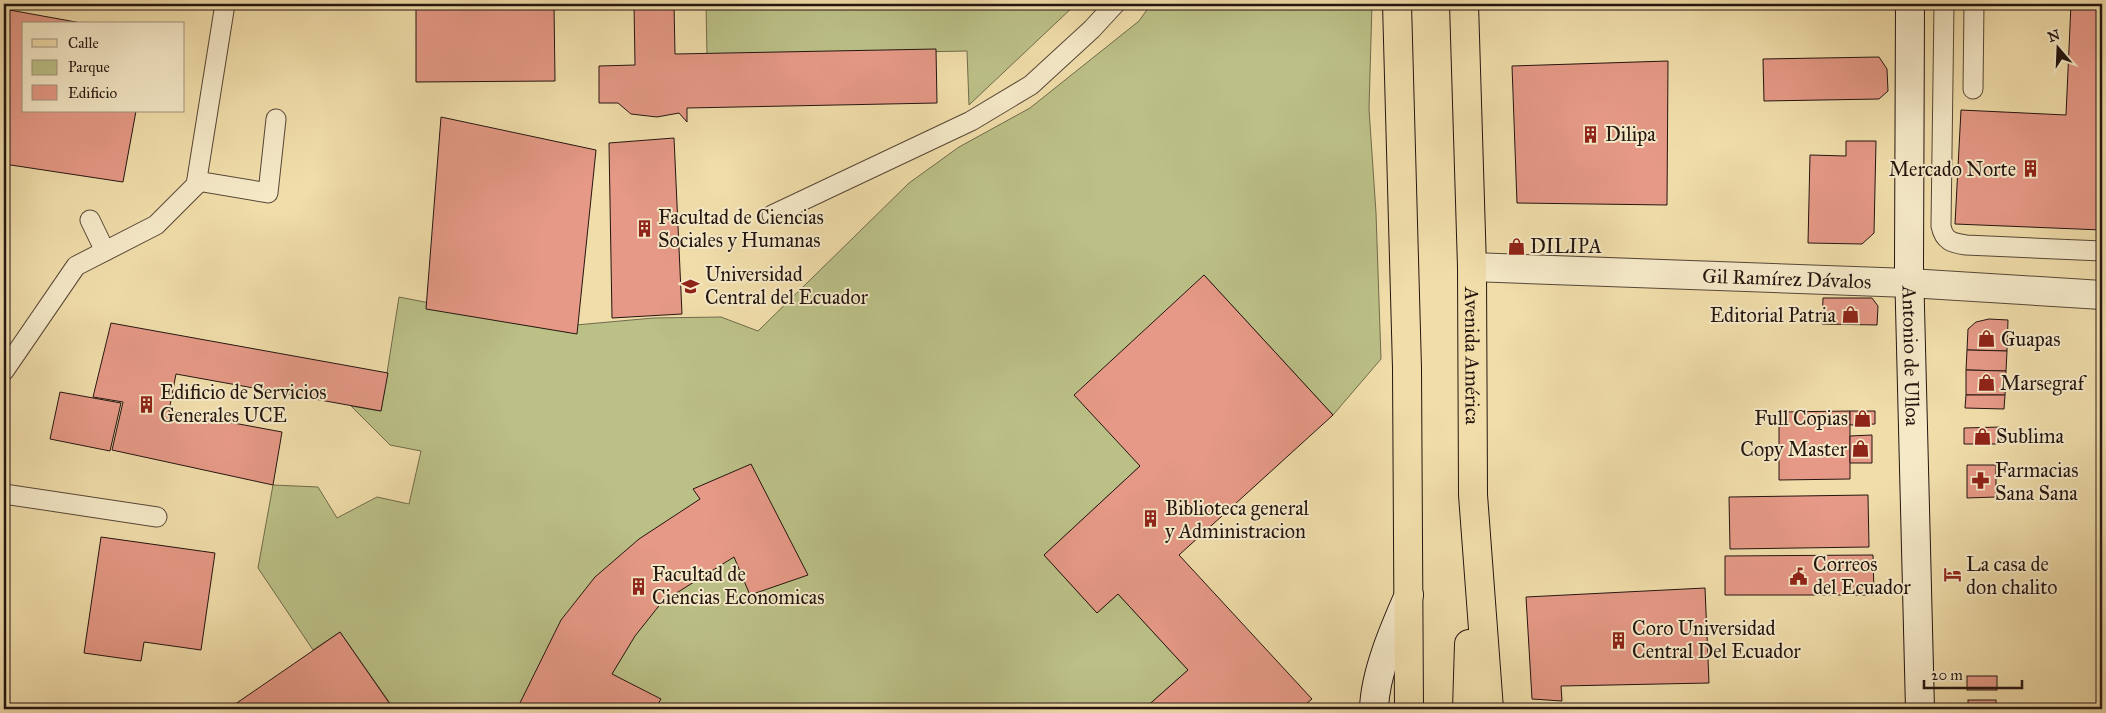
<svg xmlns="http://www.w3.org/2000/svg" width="2106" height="713" viewBox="0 0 2106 713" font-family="'IM FELL Great Primer',serif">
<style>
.green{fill:#bbc087;stroke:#706a4c}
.building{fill:#e59986;stroke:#241510}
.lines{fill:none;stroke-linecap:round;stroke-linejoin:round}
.lane-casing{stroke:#574736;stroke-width:21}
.street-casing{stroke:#574736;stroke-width:30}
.secondary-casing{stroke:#241510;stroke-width:30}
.primary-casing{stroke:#241510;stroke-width:30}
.lane{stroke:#f5e9c8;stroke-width:19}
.street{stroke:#f5e9c8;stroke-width:28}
.secondary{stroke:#f5e9c8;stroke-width:28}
.primary{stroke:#f0ddaa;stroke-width:28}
.labels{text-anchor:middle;stroke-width:4;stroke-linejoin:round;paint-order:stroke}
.poi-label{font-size:20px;fill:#241510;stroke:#f5e9c8;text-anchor:start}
.street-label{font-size:20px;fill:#241510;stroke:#f5e9c8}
</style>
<rect width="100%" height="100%" fill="#f0ddaa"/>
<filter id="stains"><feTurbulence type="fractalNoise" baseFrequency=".004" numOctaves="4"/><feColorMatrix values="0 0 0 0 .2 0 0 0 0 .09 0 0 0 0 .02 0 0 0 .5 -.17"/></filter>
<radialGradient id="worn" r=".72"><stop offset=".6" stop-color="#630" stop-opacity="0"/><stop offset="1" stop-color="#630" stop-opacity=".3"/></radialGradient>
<!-- green -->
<g class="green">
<polygon points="706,4 1076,4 969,105 967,51 707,56"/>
<polygon points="1151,4 1372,4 1369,109 1376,213 1381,359 1333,415 1204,275 1140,466 1044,555 1097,613 1118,594 1188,670 1144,709 389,709 392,706 340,632 313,650 258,568 273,485 318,487 337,518 377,497 409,504 421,451 390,445 351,406 381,411 399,297 554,327 653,318 721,317 758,331 909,183 959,147 1030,108 1139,21"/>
</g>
<!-- building -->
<g class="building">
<polygon points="416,4 554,4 555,81 416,82"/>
<polygon points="634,4 674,4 675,54 936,49 937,103 687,108 687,122 679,113 657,117 631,114 618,103 599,103 599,66 635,65"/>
<polygon points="1533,4 1657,4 1657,7 1533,9"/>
<polygon points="2071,4 2102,4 2102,230 1955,224 1961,110 2066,115"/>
<polygon points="4,9 87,24 24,24 24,111 136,111 123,182 4,164"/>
<polygon points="1879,57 1887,69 1888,91 1879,99 1764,101 1763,59"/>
<polygon points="1668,61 1667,205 1517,203 1512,66"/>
<polygon points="441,117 596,150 577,334 426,309"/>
<polygon points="674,138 682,314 612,318 609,143"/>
<polygon points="1846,141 1876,141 1874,233 1862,244 1808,243 1810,155 1846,156"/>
<polygon points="1204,275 1333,415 1179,555 1312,699 1300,709 1144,709 1188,670 1118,594 1097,613 1044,555 1140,466 1074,395"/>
<polygon points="1823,298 1872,298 1878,306 1877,325 1822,324"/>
<polygon points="1989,319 2008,320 2007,351 1967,350 1968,329 1976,322"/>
<polygon points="111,323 388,373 381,411 176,374 169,411 282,432 273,485 112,450 123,402 93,397"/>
<polygon points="1967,350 2007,351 2006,371 1966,370"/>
<polygon points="1966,370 2006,371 2005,395 1966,395"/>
<polygon points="60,392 121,403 110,451 50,439"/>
<polygon points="1966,395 2005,395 2004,409 1965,408"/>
<polygon points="1850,411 1850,479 1779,480 1779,412"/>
<polygon points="1850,411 1875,411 1875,424 1850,425"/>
<polygon points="2001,427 2001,444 1964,444 1964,428"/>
<polygon points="1872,435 1872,463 1850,463 1850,436"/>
<polygon points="751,464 808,575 750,595 734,557 662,602 635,636 612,674 661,699 655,709 517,709 561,620 595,577 639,539 700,499 693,489"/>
<polygon points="1967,465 1996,465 1996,497 1967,498"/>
<polygon points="1868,495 1869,547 1730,549 1729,497"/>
<polygon points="101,537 215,553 201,650 144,642 141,661 84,653"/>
<polygon points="1873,555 1874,595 1725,595 1725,556"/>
<polygon points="1705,588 1709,683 1561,686 1562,701 1532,699 1526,597"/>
<polygon points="340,632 392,707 389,709 228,709"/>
<rect x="1967" y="676" width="30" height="14"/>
<rect x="1968" y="700" width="28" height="9"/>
</g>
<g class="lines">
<defs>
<g id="lane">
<path d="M1944,4L1941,226C1944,241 1952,243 1966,245L2102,251"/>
<polyline points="1973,89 1974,4"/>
<polyline points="197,181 268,193 276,119"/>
<polyline points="772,215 971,121 1031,85 1092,29 1115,4"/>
<polyline points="90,220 105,251"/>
<polyline points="4,371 76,266 156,225 196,185 225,4"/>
<polyline points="4,494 157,517"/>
</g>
<g id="street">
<path id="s1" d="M1472,267L1909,283L2102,295"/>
</g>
<g id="secondary">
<path id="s2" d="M1910,4L1909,267L1920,709"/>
<path d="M1374,709C1375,673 1394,629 1409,595"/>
</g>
<g id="primary">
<polyline points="1397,4 1407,368 1409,709"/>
<path id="s3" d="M1464,4L1472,267L1473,495L1489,709"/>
<polyline points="1467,709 1469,644"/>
</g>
</defs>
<!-- lane casing -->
<use href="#lane" class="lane-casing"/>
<!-- street casing -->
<use href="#street" class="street-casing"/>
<!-- secondary casing -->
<use href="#secondary" class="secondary-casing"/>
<!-- primary casing -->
<use href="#primary" class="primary-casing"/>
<!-- lane -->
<use href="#lane" class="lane"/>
<!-- street -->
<use href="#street" class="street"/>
<!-- secondary -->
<use href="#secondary" class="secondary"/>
<!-- primary -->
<use href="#primary" class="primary"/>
</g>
<!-- icons -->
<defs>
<symbol id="building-bare" viewBox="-9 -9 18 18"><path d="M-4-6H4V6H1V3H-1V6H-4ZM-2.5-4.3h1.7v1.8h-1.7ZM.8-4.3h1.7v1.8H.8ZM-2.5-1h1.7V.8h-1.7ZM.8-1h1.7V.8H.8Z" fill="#8f2418" stroke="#f5e9c8" stroke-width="2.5" paint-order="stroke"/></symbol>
<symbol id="shop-bare" viewBox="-9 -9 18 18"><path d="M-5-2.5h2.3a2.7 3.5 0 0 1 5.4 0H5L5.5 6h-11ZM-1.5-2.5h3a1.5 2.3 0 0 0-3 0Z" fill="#8f2418" stroke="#f5e9c8" stroke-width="2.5" paint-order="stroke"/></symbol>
<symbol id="university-bare" viewBox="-9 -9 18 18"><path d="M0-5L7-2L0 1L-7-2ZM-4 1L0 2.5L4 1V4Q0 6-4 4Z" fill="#8f2418" stroke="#f5e9c8" stroke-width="2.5" paint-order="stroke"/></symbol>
<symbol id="pharmacy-bare" viewBox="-9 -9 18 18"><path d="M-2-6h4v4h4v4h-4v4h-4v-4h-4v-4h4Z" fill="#8f2418" stroke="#f5e9c8" stroke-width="2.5" paint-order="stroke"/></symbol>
<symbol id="hotel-bare" viewBox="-9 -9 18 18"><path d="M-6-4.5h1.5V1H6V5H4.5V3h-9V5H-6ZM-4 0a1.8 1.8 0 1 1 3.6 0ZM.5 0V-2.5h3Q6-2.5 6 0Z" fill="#8f2418" stroke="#f5e9c8" stroke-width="2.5" paint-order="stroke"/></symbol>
<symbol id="civic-bare" viewBox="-9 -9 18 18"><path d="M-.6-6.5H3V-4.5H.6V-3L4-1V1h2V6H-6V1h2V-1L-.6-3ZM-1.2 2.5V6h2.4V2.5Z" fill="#8f2418" stroke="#f5e9c8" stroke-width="2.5" paint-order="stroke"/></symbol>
</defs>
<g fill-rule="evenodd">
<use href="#building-bare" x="1578" y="122" width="25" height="25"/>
<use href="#building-bare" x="2018" y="156" width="25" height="25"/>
<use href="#building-bare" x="632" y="216" width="25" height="25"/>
<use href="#shop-bare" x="1504" y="234" width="25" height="25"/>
<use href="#university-bare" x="678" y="274" width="25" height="25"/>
<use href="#shop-bare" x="1838" y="302" width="25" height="25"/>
<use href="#shop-bare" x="1974" y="326" width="25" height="25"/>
<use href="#shop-bare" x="1974" y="370" width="25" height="25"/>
<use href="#building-bare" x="134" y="392" width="25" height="25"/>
<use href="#shop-bare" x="1850" y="406" width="25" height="25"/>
<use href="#shop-bare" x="1970" y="424" width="25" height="25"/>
<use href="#shop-bare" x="1848" y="436" width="25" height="25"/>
<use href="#pharmacy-bare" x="1968" y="468" width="25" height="25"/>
<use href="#building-bare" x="1138" y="506" width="25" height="25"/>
<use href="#hotel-bare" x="1940" y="562" width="25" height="25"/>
<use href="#civic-bare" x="1786" y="564" width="25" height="25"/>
<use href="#building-bare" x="626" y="574" width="25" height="25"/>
<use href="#building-bare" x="1606" y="628" width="25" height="25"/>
</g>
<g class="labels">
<!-- poi labels -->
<g class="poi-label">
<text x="1605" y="141">Dilipa</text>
<text x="2016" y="176" text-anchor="end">Mercado Norte</text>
<text x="658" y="224">Facultad de Ciencias<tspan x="658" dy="23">Sociales y Humanas</tspan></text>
<text x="1530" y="253">DILIPA</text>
<text x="705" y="281">Universidad<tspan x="705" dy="23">Central del Ecuador</tspan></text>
<text x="1836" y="322" text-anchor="end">Editorial Patria</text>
<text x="2001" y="346">Guapas</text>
<text x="2000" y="390">Marsegraf</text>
<text x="160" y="399">Edificio de Servicios<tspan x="160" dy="23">Generales UCE</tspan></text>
<text x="1848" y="425" text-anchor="end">Full Copias</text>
<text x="1996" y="443">Sublima</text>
<text x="1847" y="456" text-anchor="end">Copy Master</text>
<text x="1995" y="477">Farmacias<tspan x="1995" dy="23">Sana Sana</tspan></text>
<text x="1165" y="515">Biblioteca general<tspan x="1165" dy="23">y Administracion</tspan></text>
<text x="1813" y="571">Correos<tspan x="1813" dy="23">del Ecuador</tspan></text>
<text x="1966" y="571">La casa de<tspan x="1966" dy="23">don chalito</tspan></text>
<text x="652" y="581">Facultad de<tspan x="652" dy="23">Ciencias Economicas</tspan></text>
<text x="1632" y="635">Coro Universidad<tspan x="1632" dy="23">Central Del Ecuador</tspan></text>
</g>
<!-- street labels -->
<g class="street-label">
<text dy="7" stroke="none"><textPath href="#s1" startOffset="315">Gil Ramírez Dávalos</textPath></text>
<text dy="7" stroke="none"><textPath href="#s3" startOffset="352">Avenida América</textPath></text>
<text dy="7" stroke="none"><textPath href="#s2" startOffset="352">Antonio de Ulloa</textPath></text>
</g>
</g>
<!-- margin -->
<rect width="2106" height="713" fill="none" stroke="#f0ddaa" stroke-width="20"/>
<rect x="5" y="5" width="2096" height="703" fill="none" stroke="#241510" stroke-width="2.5"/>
<rect x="10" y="10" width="2086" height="693" fill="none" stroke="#241510"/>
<!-- legend -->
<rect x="22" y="22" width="162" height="90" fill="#f5e9c8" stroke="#a1947e"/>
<rect x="32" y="39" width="25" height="8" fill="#f0ddaa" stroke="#a1947e"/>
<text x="68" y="48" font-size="15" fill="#241510">Calle</text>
<rect x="32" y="60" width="25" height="15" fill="#bbc087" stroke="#a1947e"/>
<text x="68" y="72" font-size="15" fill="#241510">Parque</text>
<rect x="32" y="85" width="25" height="15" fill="#e59986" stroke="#a1947e"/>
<text x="68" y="98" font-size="15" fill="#241510">Edificio</text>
<!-- north arrow -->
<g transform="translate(2058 48) rotate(341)" stroke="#f5e9c8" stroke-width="4" paint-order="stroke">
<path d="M0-4L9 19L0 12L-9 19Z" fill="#241510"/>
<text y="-8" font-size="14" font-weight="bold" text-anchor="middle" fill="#241510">N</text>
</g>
<!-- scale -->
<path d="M1924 680v8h98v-8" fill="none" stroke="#241510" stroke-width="2.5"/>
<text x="1931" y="680" font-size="15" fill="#241510" stroke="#f5e9c8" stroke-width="4" paint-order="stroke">20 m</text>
<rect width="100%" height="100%" filter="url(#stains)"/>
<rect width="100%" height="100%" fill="url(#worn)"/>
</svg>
